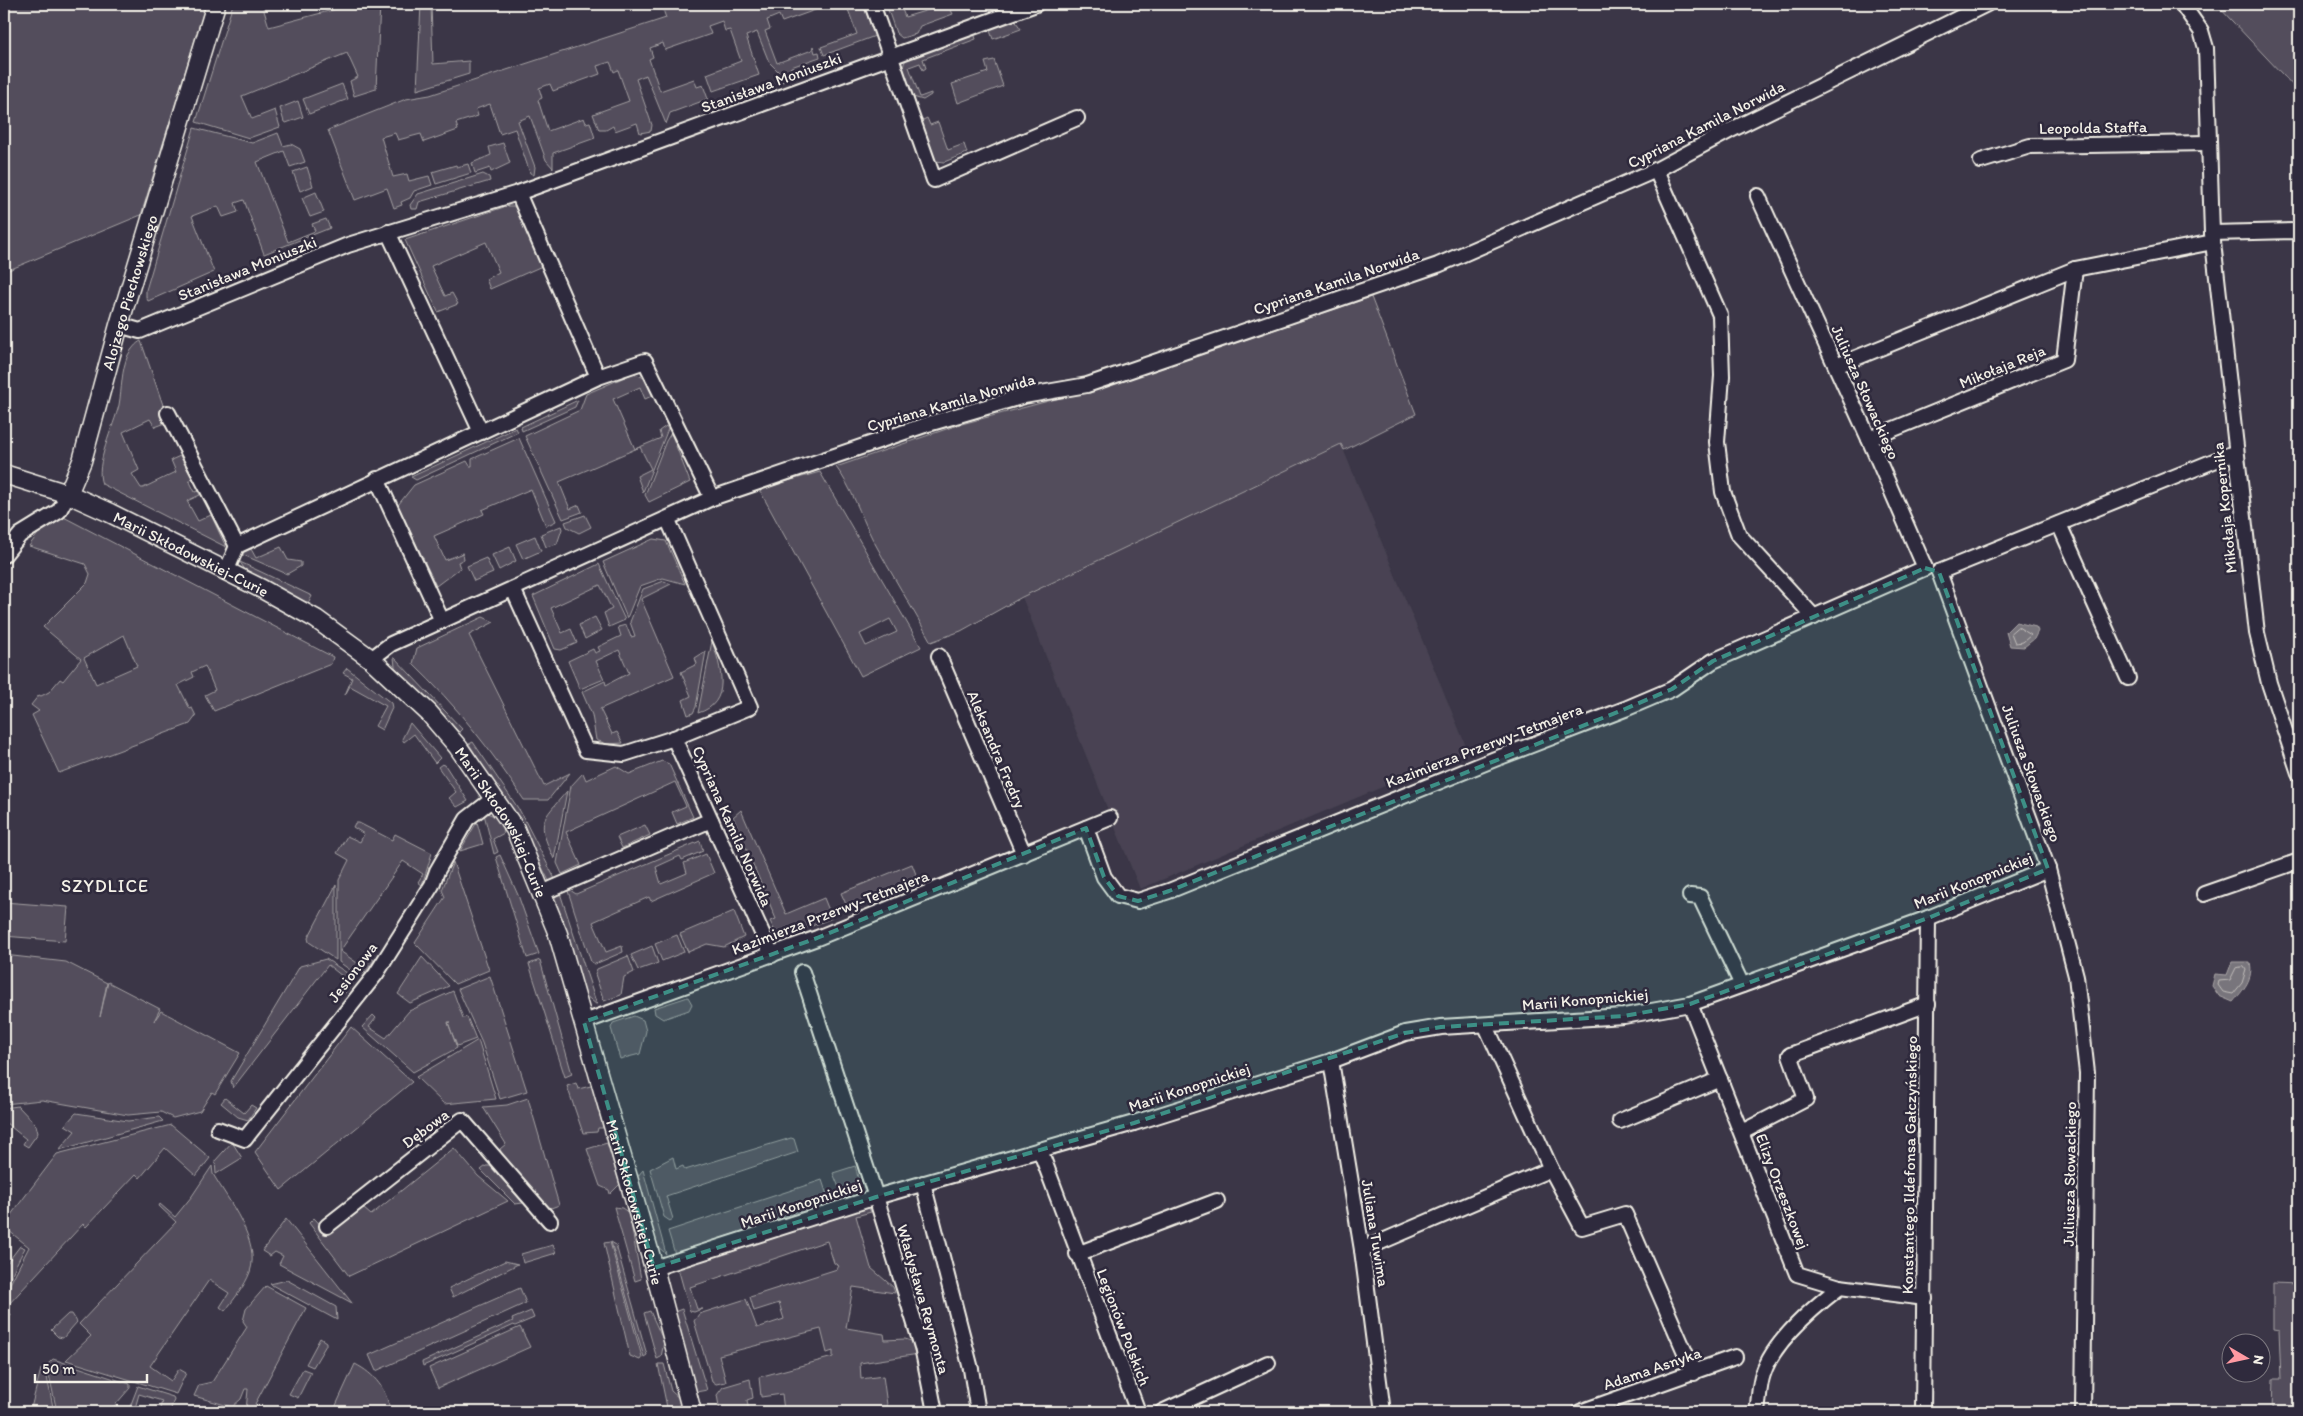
<svg xmlns="http://www.w3.org/2000/svg" width="2303" height="1416" viewBox="0 0 2303 1416" font-family="Itim,sans-serif">
<style>
.built{fill:#484352}
.green{fill:#534e5c;stroke:#a4a0a2;fill-rule:evenodd}
.water{fill:#78747b;stroke:#aaa6a7}
.lines{fill:none;stroke-linecap:round;stroke-linejoin:round}
.shore{stroke:#c2bfbc;stroke-width:1}
.minor-casing{stroke:#f4f1e8;stroke-width:18}
.tertiary-casing{stroke:#f4f1e8;stroke-width:21}
.minor{stroke:#2f2a3d;stroke-width:14}
.tertiary{stroke:#2f2a3d;stroke-width:18}
.marked{fill:#3d8f86;fill-opacity:0.2;stroke:#3d8f86;stroke-width:4;stroke-dasharray:10 6;stroke-linejoin:round}
.labels{text-anchor:middle;stroke-width:5;stroke-linejoin:round;paint-order:stroke}
.street-label{font-size:16px;fill:#f4f1e8;stroke:#2f2a3d}
.neighbourhood-label{font-size:18px;letter-spacing:1px;fill:#f4f1e8;stroke:#2f2a3d}
</style>
<rect width="100%" height="100%" fill="#3b3647"/>
<filter id="ink" filterUnits="userSpaceOnUse"><feTurbulence type="fractalNoise" baseFrequency=".02" numOctaves="2"/><feDisplacementMap in="SourceGraphic" scale="10" xChannelSelector="R" yChannelSelector="G"/><feConvolveMatrix kernelMatrix="1 2 1 2 8 2 1 2 1" color-interpolation-filters="sRGB"/></filter>
<g filter="url(#ink)">
<!-- built -->
<polygon class="built" points="1341,444 1468,751 1140,889 1022,597"/>
<!-- green -->
<g class="green">
<polygon points="4,4 206,4 141,215 4,272"/>
<polygon points="233,4 262,4 269,27 355,4 380,4 376,89 354,96 350,81 358,77 347,53 242,96 252,119 275,110 280,127 249,138 196,122"/>
<polygon points="421,4 431,4 433,64 469,61 469,74 417,90"/>
<polygon points="661,4 829,5 782,22 779,15 767,20 770,29 765,31 777,63 812,50 813,46 815,53 819,52 820,57 791,67 784,81 782,82 780,73 769,62 757,32 746,36 759,75 713,91 707,74 741,61 730,30 725,31 722,21 708,26 711,34 665,50 663,43 650,48 653,57 649,59 660,91 694,79 697,87 703,85 708,99 670,113 666,124 646,75 636,79 652,125 651,131 640,133 637,123 615,131 613,126 606,130 599,130 593,114 629,101 618,70 614,72 610,62 597,66 600,74 553,91 550,84 539,88 542,98 538,100 548,131 584,118 586,123 590,122 595,138 553,153 553,168 546,160 530,116 518,121 535,167 534,175 530,173 515,129 500,134 490,104 476,109 478,116 456,123 458,130 424,142 421,134 398,140 395,133 381,137 393,177 407,174 409,181 429,176 432,185 414,191 410,198 401,202 402,205 394,208 387,188 355,200 328,130 406,99 430,95 666,18"/>
<polygon points="846,4 863,4 875,36 824,55 821,47 857,34"/>
<polygon points="886,4 900,4 905,17 948,4 953,14 920,26 916,34 902,38 896,33"/>
<polygon points="2216,4 2299,4 2299,92"/>
<polygon points="1014,19 1021,29 993,39 989,28"/>
<path d="M974,33L976,39L923,59L926,68L923,70L920,63L909,67L920,97L931,93V95L923,100L913,97C906,85 897,67 909,56Z"/>
<polygon points="994,60 1003,86 958,103 952,84 988,72 985,62"/>
<polygon points="342,84 348,99 309,114 303,99"/>
<polygon points="298,101 303,117 286,123 284,122 280,108"/>
<polygon points="927,118 930,125 938,122 948,150 964,144 967,153 944,162 936,161 921,126 921,121"/>
<polygon points="194,128 252,143 278,133 283,146 291,144 300,149 305,162 290,167 284,151 257,162 288,242 315,231 312,224 326,219 330,228 264,254 244,200 235,203 238,212 223,217 218,206 192,216 214,272 148,301 146,297 146,290"/>
<polygon points="503,143 510,163 491,172 490,168 475,173 472,163 491,155 489,147"/>
<polygon points="468,164 471,173 436,184 432,172 456,165 457,167"/>
<polygon points="307,167 313,186 300,191 293,172"/>
<polygon points="483,174 489,177 490,181 419,202 417,209 411,209 410,205 418,194"/>
<polygon points="316,192 324,212 310,217 302,198"/>
<polygon points="507,206 514,206 517,211 542,266 490,289 486,279 499,272 486,242 431,266 445,296 452,293 458,304 438,312 405,240"/>
<path d="M1371,297L1416,414L1344,450L1341,444L1022,597L961,631L931,642C912,607 891,574 872,538C860,514 852,488 836,467L958,425L1120,382Z"/>
<path d="M141,341L164,408L161,414L163,424L155,427L150,419L123,432L139,470L132,474L141,488H143L176,472L171,460L180,456L192,478L189,480L195,492L198,491L200,495L187,501L198,521L211,515L226,547L102,484C94,465 114,426 119,405C122,389 121,371 128,355C131,350 136,343 141,341Z"/>
<polygon points="634,373 648,380 654,395 645,399 640,387 613,399 635,449 661,438 659,431 666,426 668,429 643,492 637,476 651,469 640,447 559,482 570,509 579,505 582,512 563,519 525,436 580,410 586,394"/>
<polygon points="578,400 575,407 522,431 521,427"/>
<polygon points="516,428 518,432 416,480 411,477"/>
<polygon points="671,433 690,482 649,502 645,495 666,441"/>
<polygon points="519,438 556,521 546,526 531,489 482,510 484,514 434,536 445,560 463,553 464,559 458,562 460,568 436,586 398,505 414,485 467,461 470,466 472,466 472,459"/>
<path d="M820,472L921,647L861,676L759,489ZM890,619L897,632L866,646L860,634Z"/>
<path d="M54,512L333,657L331,664L214,711L205,695L215,690L205,666L192,672L194,677L178,685L190,709L192,708L196,716L190,724L59,773L32,715L39,711L31,705L39,695L41,696L49,692L60,679L63,681L81,659L43,627L87,583L90,574L85,564L29,546ZM124,635L137,666L96,684L84,658Z"/>
<polygon points="585,515 591,527 579,533 567,527 565,522"/>
<polygon points="561,526 562,529 557,544 546,547 541,534"/>
<polygon points="535,536 541,551 523,559 516,544"/>
<polygon points="653,539 666,541 685,584 663,578 640,586 627,618 603,562"/>
<polygon points="281,547 288,560 301,562 301,566 287,574 241,554 246,549 251,549 256,558"/>
<polygon points="510,547 516,561 499,570 492,555"/>
<polygon points="486,558 493,573 474,581 467,566"/>
<polygon points="240,562 312,596 309,602 303,602 247,573"/>
<polygon points="599,564 625,620 609,627 604,613 612,609 600,585 551,608 562,633 571,629 577,643 561,650 555,649 533,596"/>
<polygon points="664,581 671,584 641,599 674,676 600,709 612,734 617,732 623,743 607,744 596,740 592,715 582,692 605,681 606,685 629,673 619,650 596,661 604,679 580,689 568,661 593,649 595,653 600,651 598,647 621,636 618,627 626,625 631,637 635,636 630,622 643,589"/>
<path d="M483,617L494,622L469,635L544,786L570,773L548,800H524C491,750 456,705 413,664L417,648Z"/>
<polygon points="595,617 602,630 585,639 579,625"/>
<path d="M712,641C721,667 732,703 698,713Z"/>
<polygon points="706,651 696,707 693,713 688,715 683,700 691,696 681,672 697,664 695,658"/>
<polygon points="394,657 462,729 459,732 395,667"/>
<polygon points="347,668 391,703 392,708 382,730 375,726 386,706 350,686 345,695 352,678 343,673"/>
<polygon points="410,723 440,758 435,763 414,734 404,742 402,739"/>
<polygon points="473,742 520,811 556,881 549,881 547,877 520,824 469,744"/>
<polygon points="662,761 669,764 693,817 677,824 672,812 686,806 675,782 566,832 581,865 562,874 557,863 571,786 583,773 586,780 616,766 629,774"/>
<polygon points="442,764 445,765 468,801 457,807 449,798 456,792 438,767"/>
<path d="M567,791L554,859C536,820 541,822 567,791Z"/>
<polygon points="741,810 786,914 824,898 832,918 789,935 777,936 770,921 776,919 733,817"/>
<polygon points="487,813 497,817 504,833 493,839 498,852 494,854 484,814"/>
<polygon points="477,822 483,844 460,851"/>
<polygon points="355,823 359,823 392,840 395,834 432,853 422,885 418,882 423,874 403,861 340,951 360,965 367,955 374,960 365,973 353,972 339,962 339,880 349,860 337,853 347,836 360,842 364,834 353,827"/>
<polygon points="645,825 650,835 622,848 617,837"/>
<polygon points="700,841 703,851 682,860 680,856 656,867 661,884 687,873 684,863 706,854 714,873 651,901 649,897 593,922 606,952 622,946 623,952 595,964 591,962 567,888 576,894"/>
<polygon points="500,855 518,895 539,954 527,958 496,857"/>
<polygon points="453,862 489,970 455,984 415,943 445,897 442,890"/>
<polygon points="912,864 919,882 849,911 841,893"/>
<polygon points="336,885 336,960 309,942 308,938"/>
<polygon points="559,890 597,1005 585,995 555,898"/>
<polygon points="4,902 68,907 65,941 4,936"/>
<polygon points="734,911 744,937 724,947 707,944 688,952 680,934"/>
<polygon points="677,935 684,952 662,961 655,944"/>
<polygon points="652,946 658,963 638,970 631,955"/>
<polygon points="4,955 66,962 107,983 100,1017 108,982 160,1009 154,1021 161,1011 240,1053 215,1094 212,1092 200,1111 173,1118 161,1112 128,1115 42,1100 4,1104"/>
<polygon points="628,956 634,972 624,977 621,995 604,1001 595,974 597,969"/>
<polygon points="422,957 449,986 410,1003 398,994"/>
<polygon points="326,959 356,979 344,994 339,990 347,980 328,965 233,1088 231,1081 300,966"/>
<polygon points="540,960 572,1074 565,1077 529,964"/>
<polygon points="490,976 527,1091 500,1099 482,1043 458,989"/>
<polygon points="453,991 463,1018 467,1017 476,1039 457,1046 448,1023 451,1022 448,1022 457,1048 413,1072 362,1027 373,1015 376,1018 369,1027 386,1038 409,1011"/>
<polygon points="688,997 692,1004 689,1010 663,1019 655,1014 654,1008"/>
<polygon points="634,1016 643,1020 646,1031 640,1054 620,1059 611,1028 613,1023"/>
<polygon points="351,1027 412,1082 281,1190 255,1152"/>
<polygon points="478,1040 496,1099 444,1104 416,1077"/>
<polygon points="576,1083 578,1089 591,1086 593,1087 603,1128 598,1128 597,1132 583,1133 567,1086"/>
<polygon points="225,1098 244,1113 251,1105 256,1108 248,1120 238,1117 221,1103"/>
<polygon points="528,1098 559,1205 551,1208 542,1203 503,1157 500,1149 506,1144 483,1107 507,1105"/>
<polygon points="18,1106 36,1125 38,1133 28,1147 23,1144 26,1139 6,1123 4,1126 4,1108"/>
<polygon points="76,1113 128,1121 159,1117 163,1121 59,1150 75,1131 65,1125"/>
<polygon points="171,1125 210,1158 196,1176 165,1148 140,1178 136,1174 86,1227 83,1224 8,1305 10,1284 29,1247 4,1227 4,1224 57,1154"/>
<polygon points="791,1138 794,1139 798,1152 666,1196 673,1219 670,1221 664,1217 650,1169 673,1157 676,1169 683,1166 685,1170"/>
<polygon points="232,1142 242,1158 216,1174 215,1161"/>
<polygon points="607,1143 620,1184 610,1194 609,1190 600,1186 587,1149"/>
<polygon points="454,1148 478,1176 508,1201 349,1276 309,1223 314,1218 329,1234 363,1208 371,1215"/>
<path d="M212,1166L213,1174C228,1200 261,1241 250,1272C245,1286 234,1299 225,1311L220,1307L229,1293L209,1280L150,1366L171,1381L179,1369L186,1373L176,1394L66,1360L91,1336L79,1324L176,1222L159,1206L160,1204L175,1217L192,1196Z"/>
<polygon points="486,1166 490,1166 523,1203 515,1204 481,1170"/>
<path d="M855,1166C860,1181 860,1192 843,1197L833,1173Z"/>
<polygon points="643,1170 666,1254 655,1244 638,1182 637,1177"/>
<polygon points="822,1180 829,1201 675,1254 668,1231"/>
<polygon points="614,1207 622,1208 629,1213 641,1279 635,1281"/>
<polygon points="860,1208 869,1208 871,1212 856,1216 871,1268 893,1287 895,1293 853,1287 846,1328 884,1334 885,1340 905,1339 918,1343 919,1354 860,1363 861,1379 883,1376 888,1412 873,1412 873,1410 780,1412 784,1411 782,1394 761,1397 759,1377 833,1357 833,1351 827,1353 821,1329 719,1355 726,1382 716,1384 712,1381 694,1321 699,1314 746,1299 757,1328 784,1319 779,1303 754,1311 750,1297 837,1269 839,1266 834,1263 827,1241 690,1287 697,1309 702,1309 694,1312 690,1311 678,1268"/>
<polygon points="286,1219 352,1303 279,1264 283,1256 275,1252 270,1256 262,1251"/>
<polygon points="610,1242 642,1357 640,1360 630,1356 604,1243"/>
<polygon points="611,1242 616,1245 647,1355 644,1357"/>
<polygon points="553,1245 556,1253 523,1263 521,1254"/>
<path d="M20,1246L25,1248C13,1270 0,1293 11,1316L4,1313V1267Z"/>
<polygon points="505,1261 518,1264 453,1297 449,1288"/>
<polygon points="287,1280 336,1307 337,1320 270,1284"/>
<polygon points="2273,1283 2299,1284 2299,1412 2272,1412 2273,1379 2281,1379 2279,1330 2273,1329"/>
<polygon points="266,1286 306,1308 255,1404 270,1412 246,1411 248,1389 245,1389 241,1399 232,1407 194,1396 199,1385 212,1382 247,1327 243,1321 246,1309"/>
<polygon points="520,1288 526,1303 376,1371 369,1355"/>
<polygon points="682,1309 707,1390 696,1392 674,1312"/>
<polygon points="531,1311 534,1318 515,1326 514,1325 423,1366 422,1362 513,1321 512,1319"/>
<polygon points="650,1311 664,1342 661,1357 657,1359 644,1313"/>
<polygon points="68,1314 72,1314 77,1322 63,1338 58,1337 51,1330"/>
<polygon points="520,1327 530,1347 438,1388 429,1368"/>
<polygon points="320,1338 326,1342 326,1345 313,1367 306,1364"/>
<polygon points="53,1359 130,1384 130,1388 109,1412 57,1412 47,1365"/>
<path d="M355,1364C375,1374 387,1390 390,1411L333,1412Z"/>
<polygon points="658,1364 664,1364 671,1391 681,1400 683,1412 668,1412"/>
<polygon points="41,1369 46,1372 54,1412 30,1412"/>
<polygon points="303,1369 311,1372 298,1398 289,1394"/>
<polygon points="750,1379 753,1398 747,1400 749,1412 720,1412 717,1395 723,1387"/>
<polygon points="138,1386 173,1397 174,1399 170,1412 159,1412 162,1401 139,1394 134,1412 128,1412"/>
</g>
<!-- water -->
<g class="water">
<polygon points="2016,622 2036,627 2038,631 2034,639 2024,647 2010,646 2006,632"/>
<path d="M2232,962H2250C2254,979 2243,990 2233,1002L2219,996L2212,986L2215,974L2227,975Z"/>
</g>
<g class="lines">
<!-- shore -->
<g class="shore">
<polygon points="2018,627 2031,635 2023,642 2015,643 2011,633"/>
<polygon points="2244,967 2246,970 2242,983 2233,994 2223,992 2218,985 2219,981 2230,980 2236,968"/>
</g>
<defs>
<g id="minor">
<polyline points="872,4 934,180 1077,118"/>
<polyline points="2182,4 2201,31 2206,48 2212,233 2257,633 2269,683 2299,773"/>
<polyline points="1981,161 2030,146 2208,143"/>
<polyline points="1656,170 1720,315 1722,376 1717,442 1723,492 1739,535 1814,617"/>
<polyline points="518,193 598,377"/>
<polyline points="1758,196 1869,439 1925,568"/>
<polyline points="388,232 481,432"/>
<polyline points="2212,233 2295,231 2299,234"/>
<polyline points="119,325 140,331 348,245 518,193 1036,4"/>
<polyline points="1836,366 2075,269 2213,242"/>
<polyline points="168,413 237,546"/>
<polyline points="1869,439 2064,360 2075,269"/>
<polyline points="377,479 442,621"/>
<polyline points="2059,524 2128,678"/>
<polyline points="4,555 20,535 59,511 68,494"/>
<polyline points="226,572 237,546 598,377 645,361 712,498"/>
<polyline points="1939,572 2048,869 2076,976 2087,1073 2083,1412"/>
<polyline points="1939,572 2236,452"/>
<polyline points="513,589 586,750 624,754 674,738 750,707 668,520"/>
<polyline points="939,656 1024,854"/>
<polyline points="371,659 391,644 712,498 928,424 1024,396 1087,385 1438,265 1656,170 1729,131 1987,4"/>
<polyline points="674,738 772,955"/>
<polyline points="1086,828 1104,877 1118,896 1138,901 1169,891 1495,759 1625,709 1672,689 1713,661 1925,568"/>
<polyline points="542,893 711,820"/>
<polyline points="2204,894 2299,861"/>
<polyline points="1690,896 1700,897 1742,985"/>
<polyline points="802,972 876,1197 922,1347 935,1412"/>
<polyline points="1690,1004 1797,1274 1840,1287 1925,1298"/>
<polyline points="584,1022 817,938 1110,818"/>
<polyline points="1486,1026 1551,1169 1582,1227 1625,1214 1694,1373"/>
<polyline points="1331,1061 1362,1250 1383,1412"/>
<polyline points="1620,1121 1720,1079"/>
<polyline points="218,1129 245,1139 248,1135 376,974 432,885 437,871 467,819 494,798"/>
<polyline points="1742,1132 1806,1099 1790,1055 1928,1004"/>
<polyline points="1040,1150 1138,1412"/>
<polyline points="923,1183 971,1369 978,1412"/>
<polyline points="327,1226 462,1120 550,1221"/>
<polyline points="1362,1250 1551,1169"/>
<polyline points="1077,1254 1217,1201"/>
<polyline points="654,1268 876,1197 1134,1123 1331,1061 1405,1033 1441,1027 1624,1016 1690,1004 1928,918 2048,869"/>
<polyline points="1162,1412 1268,1363"/>
<polyline points="1580,1412 1735,1357"/>
<path d="M1757,1412C1759,1400 1759,1385 1763,1374C1773,1342 1814,1307 1840,1287"/>
<polyline points="1923,1412 1928,918"/>
</g>
<g id="tertiary">
<path id="s1" d="M4,474L68,494L110,513L262,589L316,619L371,659L429,713L458,747L515,829L558,934L654,1268L692,1412"/>
<path id="s2" d="M68,494L82,461L119,325L216,4"/>
</g>
</defs>
<!-- minor casing -->
<use href="#minor" class="minor-casing"/>
<!-- tertiary casing -->
<use href="#tertiary" class="tertiary-casing"/>
<!-- minor -->
<use href="#minor" class="minor"/>
<!-- tertiary -->
<use href="#tertiary" class="tertiary"/>
</g>
</g>
<!-- marked area -->
<path class="marked" d="M1925,568L1939,572L2048,869L1928,918L1690,1004L1624,1016L1441,1027L1405,1033L1134,1123L876,1197L654,1268L584,1022L817,938L1086,828L1104,877L1118,896L1138,901L1169,891L1625,709L1672,689L1713,661Z"/>
<g class="labels">
<!-- street labels -->
<g class="street-label">
<text transform="translate(771 82) rotate(-20)" y="6">Stanisława Moniuszki</text>
<text transform="translate(1706 124) rotate(-27)" y="6">Cypriana Kamila Norwida</text>
<text transform="translate(2093 127) rotate(-1)" y="6">Leopolda Staffa</text>
<text transform="translate(247 268) rotate(-22)" y="6">Stanisława Moniuszki</text>
<text transform="translate(1336 281) rotate(-19)" y="6">Cypriana Kamila Norwida</text>
<text dy="6" stroke="none"><textPath href="#s2" startOffset="211">Alojzego Piechowskiego</textPath></text>
<text transform="translate(2002 366) rotate(-22)" y="6">Mikołaja Reja</text>
<text transform="translate(1866 392) rotate(66)" y="6">Juliusza Słowackiego</text>
<text transform="translate(951 402) rotate(-16)" y="6">Cypriana Kamila Norwida</text>
<text transform="translate(2224 508) rotate(-96)" y="6">Mikołaja Kopernika</text>
<text dy="6" stroke="none"><textPath href="#s1" startOffset="204">Marii Skłodowskiej-Curie</textPath></text>
<text transform="translate(1484 745) rotate(-21)" y="6">Kazimierza Przerwy-Tetmajera</text>
<text transform="translate(997 749) rotate(67)" y="6">Aleksandra Fredry</text>
<text transform="translate(2032 773) rotate(70)" y="6">Juliusza Słowackiego</text>
<text dy="6" stroke="none"><textPath href="#s1" startOffset="624">Marii Skłodowskiej-Curie</textPath></text>
<text transform="translate(733 826) rotate(66)" y="6">Cypriana Kamila Norwida</text>
<text transform="translate(1973 880) rotate(-22)" y="6">Marii Konopnickiej</text>
<text transform="translate(830 912) rotate(-21)" y="6">Kazimierza Przerwy-Tetmajera</text>
<text transform="translate(352 972) rotate(-53)" y="6">Jesionowa</text>
<text transform="translate(1585 999) rotate(-5)" y="6">Marii Konopnickiej</text>
<text transform="translate(1189 1087) rotate(-18)" y="6">Marii Konopnickiej</text>
<text transform="translate(425 1128) rotate(-37)" y="6">Dębowa</text>
<text transform="translate(1909 1165) rotate(-89)" y="6">Konstantego Ildefonsa Gałczyńskiego</text>
<text transform="translate(2069 1174) rotate(-89)" y="6">Juliusza Słowackiego</text>
<text transform="translate(1783 1191) rotate(69)" y="6">Elizy Orzeszkowej</text>
<text dy="6" stroke="none"><textPath href="#s1" startOffset="1029">Marii Skłodowskiej-Curie</textPath></text>
<text transform="translate(801 1203) rotate(-18)" y="6">Marii Konopnickiej</text>
<text transform="translate(1376 1233) rotate(81)" y="6">Juliana Tuwima</text>
<text transform="translate(924 1299) rotate(74)" y="6">Władysława Reymonta</text>
<text transform="translate(1124 1327) rotate(69)" y="6">Legionów Polskich</text>
<text transform="translate(1652 1368) rotate(-19)" y="6">Adama Asnyka</text>
</g>
<!-- neighbourhood labels -->
<g class="neighbourhood-label">
<text x="105" y="892">SZYDLICE</text>
</g>
</g>
<!-- margin -->
<rect width="2303" height="1416" fill="none" stroke="#2f2a3d" stroke-width="20"/>
<rect x="10" y="10" width="2283" height="1396" fill="none" stroke="#f4f1e8" stroke-width="2" filter="url(#ink)"/>
<!-- north arrow -->
<g transform="translate(2246 1358) rotate(99)"><circle r="24" fill="#2f2a3d" stroke="#7e7a81"/>
<path d="M0-4L9 19L0 12L-9 19Z" fill="#ff9aa2"/>
<text y="-8" font-size="14" font-weight="bold" text-anchor="middle" fill="#f4f1e8">N</text>
</g>
<!-- scale -->
<path d="M35 1374v8h112v-8" fill="none" stroke="#f4f1e8" stroke-width="2.5"/>
<text x="42" y="1374" font-size="15" fill="#f4f1e8" stroke="#2f2a3d" stroke-width="4" paint-order="stroke">50 m</text>
</svg>
